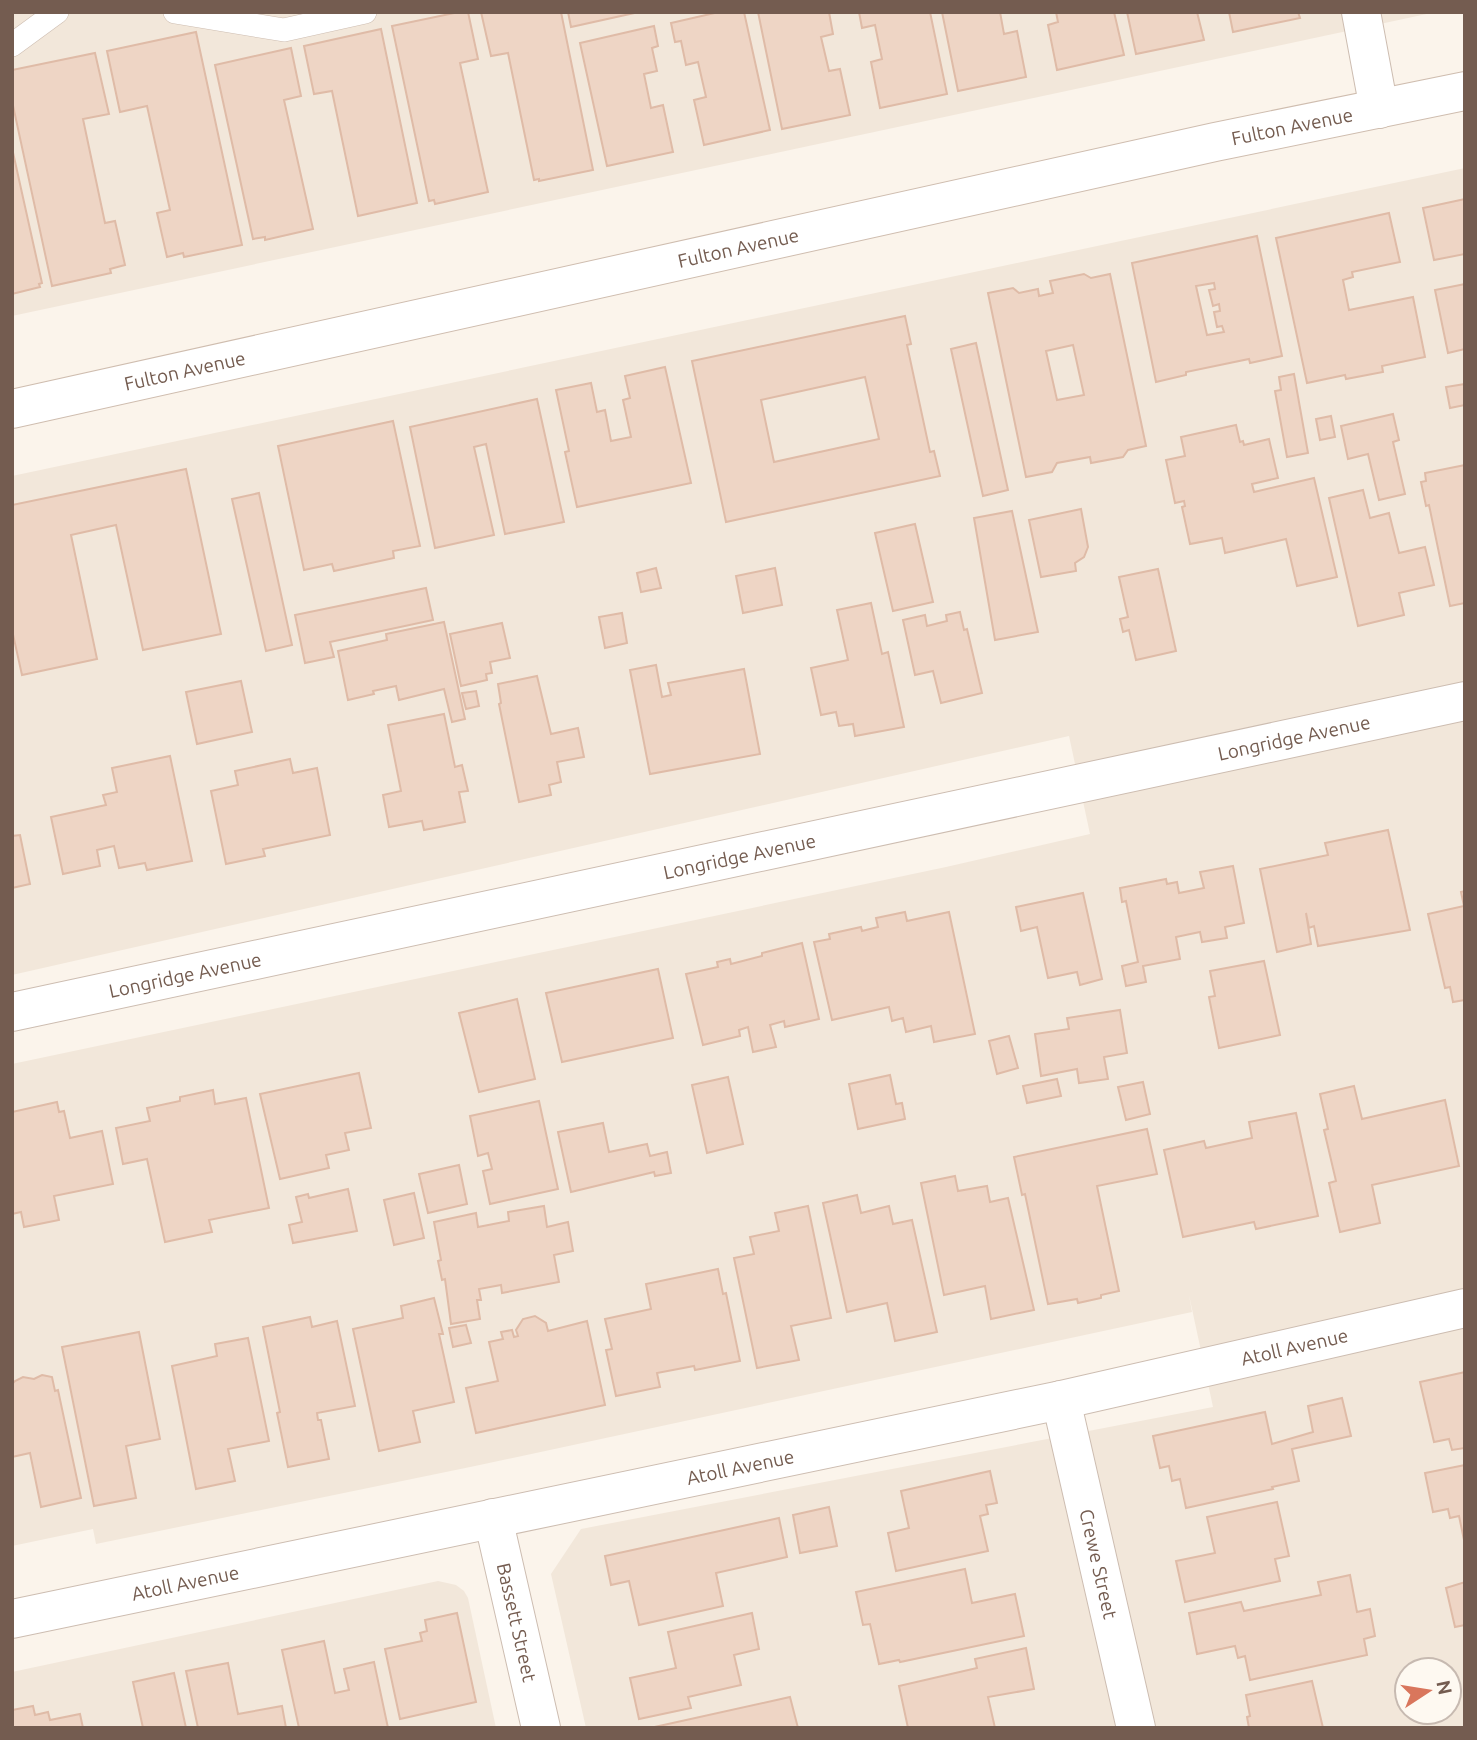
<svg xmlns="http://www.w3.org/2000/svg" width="1477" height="1740" viewBox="0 0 1477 1740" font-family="Ubuntu,sans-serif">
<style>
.residential{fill:#f2e7da;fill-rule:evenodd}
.building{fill:#eed5c5;stroke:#dfbba7;stroke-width:2;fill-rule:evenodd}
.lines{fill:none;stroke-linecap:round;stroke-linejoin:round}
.lane-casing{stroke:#cdbdb1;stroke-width:24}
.street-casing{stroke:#cdbdb1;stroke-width:40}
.secondary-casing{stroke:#cfbdaf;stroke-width:40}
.lane{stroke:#fff;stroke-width:23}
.street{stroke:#fff;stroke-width:38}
.secondary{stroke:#fff;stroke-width:38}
.labels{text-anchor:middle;stroke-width:6;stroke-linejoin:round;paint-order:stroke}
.street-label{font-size:19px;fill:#745c50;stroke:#fef9f1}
</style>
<rect width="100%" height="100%" fill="#fbf4eb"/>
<!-- residential -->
<g class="residential">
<polygon points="12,12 1436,12 12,316"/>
<path d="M1465,168V1728H586L551,1574L581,1529L1213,1407L1189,1295L1192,1312L475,1466L96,1544L93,1529L12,1546V1064L946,867L1090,834L1069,736L12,975V476ZM1407,1670H1449V1712H1407Z"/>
<polygon points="438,1581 456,1585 464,1591 468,1598 496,1728 12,1728 12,1672"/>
</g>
<!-- building -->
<g class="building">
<polygon points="459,12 468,12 478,59 460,63 488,192 435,204 434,200 429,201 392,26"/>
<polygon points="481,12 561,12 593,170 539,181 539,179 534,180 508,53 491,56"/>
<polygon points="568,12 639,12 571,27"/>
<polygon points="719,12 744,12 770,130 704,145 694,100 706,97 698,62 686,65 681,41 675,42 671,23"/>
<polygon points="758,12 829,12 833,34 821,37 829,71 840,69 850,115 782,129"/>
<polygon points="859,12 930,12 947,94 880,108 871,62 882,59 875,25 862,28"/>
<polygon points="942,12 1000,12 1004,34 1017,31 1026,77 958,91"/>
<polygon points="1056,12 1114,12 1124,55 1057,70 1048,25 1058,22"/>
<polygon points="1127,12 1197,12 1204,40 1136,54"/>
<polygon points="1229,12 1298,12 1300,18 1233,32"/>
<polygon points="654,26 658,46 652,48 657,71 644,74 651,108 663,105 673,152 607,166 580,43"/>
<polygon points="381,29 417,203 358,216 332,91 314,94 304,46"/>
<polygon points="196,32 242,245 184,257 183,253 167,257 157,213 170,210 147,106 120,112 107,51"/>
<polygon points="291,48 301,96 284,100 313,229 265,240 265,237 253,239 215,65"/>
<polygon points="95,53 109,114 83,119 105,223 115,221 125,265 110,269 111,273 52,286 12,101 12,70"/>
<polygon points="12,148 42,283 39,284 40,287 12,294"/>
<polygon points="1465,199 1465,254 1434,260 1423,208"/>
<polygon points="1389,213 1400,262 1352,272 1353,277 1343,280 1349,310 1413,297 1425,357 1382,366 1383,372 1346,379 1345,375 1307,383 1276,238"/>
<path d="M1257,236L1282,356L1250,363L1249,359L1186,372V375L1156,382L1132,263ZM1214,283L1215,289L1209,290L1213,306L1219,304L1220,311L1214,312L1217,327L1222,326L1224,332L1207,335L1196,286Z"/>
<path d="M1084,274L1091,278L1110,274L1146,446L1128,450L1123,457L1091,463L1090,457L1057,463L1052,472L1026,477L988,293L1013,288L1019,293L1038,289L1039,296L1053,293L1050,281ZM1073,345L1084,395L1057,400L1046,351Z"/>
<polygon points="1465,284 1465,349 1448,353 1435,290"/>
<path d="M905,316L911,344L907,345L930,452L934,451L940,476L726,522L692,361ZM865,377L879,439L774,462L761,400Z"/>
<polygon points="976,343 1008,490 983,496 951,349"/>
<polygon points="665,367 691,483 577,507 565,452 569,451 556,390 591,383 597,412 605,410 611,441 631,437 623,400 630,398 625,376"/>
<polygon points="1294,374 1308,453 1287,457 1275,391 1281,390 1279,377"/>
<polygon points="1465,384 1465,405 1450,408 1446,387"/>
<polygon points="537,399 564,522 505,534 486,444 474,447 494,535 435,548 410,427"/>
<polygon points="1393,414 1399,440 1393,442 1405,494 1379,500 1368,454 1348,459 1341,426"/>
<polygon points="1331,416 1335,437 1320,440 1316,419"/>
<polygon points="393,421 420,546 393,551 394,558 334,571 332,564 304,570 278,446"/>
<polygon points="1236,425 1240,442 1243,441 1244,445 1269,439 1278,478 1252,484 1254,492 1314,478 1337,577 1297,586 1286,539 1225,553 1222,538 1190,544 1182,507 1185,506 1184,501 1175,503 1166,460 1185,456 1181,437"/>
<polygon points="1465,465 1465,603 1450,606 1429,505 1426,506 1421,482 1426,481 1425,473"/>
<polygon points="186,469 221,634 143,650 116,525 71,535 97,659 22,675 12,630 12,505"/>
<polygon points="1363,490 1370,518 1389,513 1399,553 1425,547 1434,585 1399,593 1404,615 1358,626 1329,498"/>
<polygon points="259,493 292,645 266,651 232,499"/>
<polygon points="1081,509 1088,547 1084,557 1075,563 1076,571 1041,577 1029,520"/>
<polygon points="1012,511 1038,632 995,640 974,518"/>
<polygon points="915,524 933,602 893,611 875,533"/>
<polygon points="656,568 661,588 641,592 637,573"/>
<polygon points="775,568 782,605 743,613 736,576"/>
<polygon points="1158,569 1176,651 1136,660 1129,630 1123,632 1120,619 1128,617 1119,577"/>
<polygon points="426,588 433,620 330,642 334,657 305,663 295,615"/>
<polygon points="871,603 882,654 888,652 904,727 855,736 853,724 839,726 836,712 821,715 811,668 848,660 837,610"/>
<polygon points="960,612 964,630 967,629 982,693 941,703 933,671 915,675 903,620 925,615 927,626 947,621 946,615"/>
<polygon points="622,613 627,643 605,648 599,617"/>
<polygon points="444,622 465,719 452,722 444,689 399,700 396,686 373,691 374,694 348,700 338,651 387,640 386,634"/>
<polygon points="502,623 510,658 490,662 492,673 486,674 487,680 461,686 450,634"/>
<polygon points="656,665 662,697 671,695 668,683 744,669 760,754 650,774 630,670"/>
<polygon points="537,676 551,734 578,728 584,757 557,762 561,782 549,785 551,795 519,802 499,704 501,703 498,684"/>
<polygon points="241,681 252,732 197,744 186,692"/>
<polygon points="476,691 479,706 466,709 462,693"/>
<polygon points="444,714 455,767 462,765 468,791 459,792 465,822 424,830 422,821 389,827 383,795 401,791 388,725"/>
<polygon points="170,756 192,861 147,870 145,863 119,868 114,846 97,850 100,866 63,874 51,817 106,805 103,795 117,792 112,768"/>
<polygon points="290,759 293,773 317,768 330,835 263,849 265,856 226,864 211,791 238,785 235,771"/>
<polygon points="1388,830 1410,930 1318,946 1314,926 1309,928 1306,913 1311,944 1277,952 1260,869 1328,855 1325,843"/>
<polygon points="20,835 30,884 12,888 12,836"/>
<polygon points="1233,866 1244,923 1225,927 1227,938 1202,942 1200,932 1176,937 1180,959 1143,966 1146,982 1126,986 1122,966 1138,962 1126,901 1122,902 1120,888 1166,879 1167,884 1177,882 1179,893 1204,888 1200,872"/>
<polygon points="1465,891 1465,1000 1453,1002 1450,987 1445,988 1428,914 1464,906 1461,892"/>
<polygon points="1083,893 1102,979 1080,985 1077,972 1048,978 1037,927 1021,931 1016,907"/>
<polygon points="905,912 907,921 949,912 975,1034 934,1042 931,1026 906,1032 903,1018 892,1021 889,1007 832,1020 814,942 830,939 829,934 861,927 862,931 878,927 876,918"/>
<polygon points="802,943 819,1019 785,1027 784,1021 770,1025 776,1047 753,1052 748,1027 739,1030 740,1036 703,1045 686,974 718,967 717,962 730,959 731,964 762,956 762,953"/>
<polygon points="1264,961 1280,1035 1219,1048 1209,997 1215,996 1210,971"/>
<polygon points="658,969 673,1038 562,1062 546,993"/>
<polygon points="517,999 535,1079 479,1092 459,1013"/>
<polygon points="1120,1010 1127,1053 1104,1057 1108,1079 1079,1083 1077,1069 1041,1076 1035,1034 1069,1029 1067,1018"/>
<polygon points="1009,1036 1018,1068 997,1074 989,1041"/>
<polygon points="359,1073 371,1128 345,1133 349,1150 326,1155 329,1168 280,1179 260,1094"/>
<polygon points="890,1075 896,1104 902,1103 905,1119 858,1129 849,1084"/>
<polygon points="728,1077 743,1144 707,1153 692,1085"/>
<polygon points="1057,1079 1061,1096 1027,1103 1023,1086"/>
<polygon points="1143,1082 1150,1114 1126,1120 1118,1087"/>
<polygon points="1354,1086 1362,1119 1445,1100 1459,1166 1372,1185 1380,1223 1340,1232 1329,1183 1336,1181 1324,1130 1328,1129 1320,1094"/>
<polygon points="213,1090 215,1104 246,1098 269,1208 209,1220 212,1232 165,1242 147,1159 123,1164 116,1128 150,1121 147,1108 180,1101 180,1097"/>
<polygon points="539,1101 558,1189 490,1204 483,1171 492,1169 488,1153 478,1156 470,1116"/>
<polygon points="57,1102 59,1112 64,1111 70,1138 102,1131 113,1184 54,1196 59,1220 24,1227 21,1212 12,1214 12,1112"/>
<polygon points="1296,1113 1318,1216 1256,1229 1254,1222 1183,1237 1164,1150 1204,1141 1206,1148 1252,1138 1249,1122"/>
<polygon points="603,1123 609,1152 647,1144 650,1156 667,1152 671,1173 655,1176 654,1172 571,1192 558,1132"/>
<polygon points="1147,1129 1157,1174 1097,1186 1119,1291 1101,1295 1101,1298 1078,1303 1077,1299 1048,1304 1025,1194 1022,1195 1014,1157"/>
<polygon points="459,1165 467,1204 428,1213 419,1174"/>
<polygon points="955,1176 958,1191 987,1186 990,1202 1008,1198 1034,1310 991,1319 985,1286 944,1295 921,1183"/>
<polygon points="348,1189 357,1231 293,1243 289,1225 302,1222 296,1197 308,1194 309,1198"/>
<polygon points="414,1193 424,1238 394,1245 384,1200"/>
<polygon points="857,1195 861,1213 889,1206 893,1224 912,1220 937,1332 895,1341 887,1303 847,1312 823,1203"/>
<polygon points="544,1206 547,1227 568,1222 573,1251 554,1255 559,1282 502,1293 501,1285 479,1289 481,1300 477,1300 480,1319 451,1324 445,1279 442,1280 438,1261 441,1260 434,1222 476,1213 478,1227 509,1221 508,1212"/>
<polygon points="808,1206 831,1318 791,1326 799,1360 757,1368 734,1258 754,1254 750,1237 779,1231 775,1213"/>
<polygon points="718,1269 723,1294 726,1293 740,1361 695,1370 694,1366 657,1373 660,1387 616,1396 606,1350 612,1349 605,1319 651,1309 646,1284"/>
<polygon points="434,1298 443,1334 439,1334 454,1402 413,1411 420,1442 379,1451 353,1329 403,1318 401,1306"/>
<polygon points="535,1316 546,1323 548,1331 587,1321 605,1405 476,1433 466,1388 498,1381 489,1342 503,1339 501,1332 512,1330 514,1337 518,1336 516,1330 523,1319"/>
<polygon points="310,1317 312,1327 337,1321 355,1406 317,1413 318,1420 321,1420 329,1459 288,1467 277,1413 280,1412 263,1327"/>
<polygon points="466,1325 471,1343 453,1347 449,1328"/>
<polygon points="139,1332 160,1439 126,1446 136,1498 94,1506 62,1347"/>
<polygon points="248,1338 269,1441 228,1449 235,1481 196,1489 172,1366 217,1356 215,1344"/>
<polygon points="1465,1372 1465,1448 1452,1450 1449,1439 1434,1442 1420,1382"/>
<polygon points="42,1375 52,1377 55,1391 58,1390 81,1498 41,1507 30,1453 12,1457 12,1384 15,1381 23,1377 34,1379"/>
<polygon points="1342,1398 1351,1436 1292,1449 1299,1481 1272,1487 1273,1489 1186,1508 1180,1479 1172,1481 1169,1466 1160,1468 1153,1436 1265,1412 1272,1444 1313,1432 1308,1406"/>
<polygon points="1465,1465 1465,1540 1464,1540 1459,1516 1450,1518 1448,1509 1433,1512 1425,1473"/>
<polygon points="990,1471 997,1503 986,1505 988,1514 980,1516 988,1551 896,1571 888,1533 909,1528 901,1491"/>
<polygon points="1277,1502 1289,1556 1275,1559 1280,1581 1185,1602 1176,1561 1215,1553 1207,1517"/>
<polygon points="829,1507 837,1546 800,1553 793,1515"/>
<polygon points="779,1518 787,1557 716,1573 723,1606 639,1625 629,1581 611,1585 605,1556"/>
<polygon points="965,1569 972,1603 1015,1594 1024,1636 900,1662 899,1660 879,1664 870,1624 863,1625 856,1592"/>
<polygon points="1350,1575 1357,1612 1370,1609 1375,1636 1364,1639 1367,1655 1250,1680 1245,1656 1238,1658 1235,1646 1197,1654 1189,1613 1241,1602 1244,1611 1321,1595 1318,1582"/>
<polygon points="1465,1582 1465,1625 1455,1627 1446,1588"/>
<polygon points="457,1613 476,1702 400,1719 385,1649 422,1641 420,1633 427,1631 425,1620"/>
<polygon points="752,1613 759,1649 734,1655 741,1685 688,1697 691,1708 639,1719 630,1678 676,1668 668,1632"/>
<polygon points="324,1641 335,1693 349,1690 344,1669 374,1662 388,1728 299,1728 282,1650"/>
<polygon points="1026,1648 1034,1689 988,1697 995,1728 908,1728 899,1686 977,1668 975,1659"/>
<polygon points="228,1663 238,1714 282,1706 286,1728 198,1728 186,1671"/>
<polygon points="174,1673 186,1728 143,1728 133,1682"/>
<polygon points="1312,1681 1323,1728 1249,1728 1247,1717 1250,1716 1246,1695"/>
<polygon points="790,1697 798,1728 650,1728"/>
<polygon points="33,1706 35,1715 48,1712 50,1720 80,1714 83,1728 12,1728 12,1710"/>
</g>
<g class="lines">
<defs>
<g id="lane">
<polyline points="175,12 284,30 365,12"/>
<polyline points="12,45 57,12"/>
</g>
<g id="street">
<polyline points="1361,12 1379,109"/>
<path id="s1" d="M12,1012L1465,701"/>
<path id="s2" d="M1061,1400L1136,1728"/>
<path id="s3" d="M493,1518L541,1728"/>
<path id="s4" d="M12,1619L1061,1400L1465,1308"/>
</g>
<g id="secondary">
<path id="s5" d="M12,409L1215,142L1465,91"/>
</g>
</defs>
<!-- lane casing -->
<use href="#lane" class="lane-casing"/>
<!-- street casing -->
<use href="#street" class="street-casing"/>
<!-- secondary casing -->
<use href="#secondary" class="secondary-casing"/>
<!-- lane -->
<use href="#lane" class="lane"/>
<!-- street -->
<use href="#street" class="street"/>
<!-- secondary -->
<use href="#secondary" class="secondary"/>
</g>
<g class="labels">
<!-- street labels -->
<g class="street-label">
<text dy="7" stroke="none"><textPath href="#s5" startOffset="1311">Fulton Avenue</textPath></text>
<text dy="7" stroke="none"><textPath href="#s5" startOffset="744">Fulton Avenue</textPath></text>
<text dy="7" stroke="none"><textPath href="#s5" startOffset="177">Fulton Avenue</textPath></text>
<text dy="7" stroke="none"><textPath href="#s1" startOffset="1311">Longridge Avenue</textPath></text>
<text dy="7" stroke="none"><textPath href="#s1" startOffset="744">Longridge Avenue</textPath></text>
<text dy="7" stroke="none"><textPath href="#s1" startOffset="177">Longridge Avenue</textPath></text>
<text dy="7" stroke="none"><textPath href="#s4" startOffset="1311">Atoll Avenue</textPath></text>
<text dy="7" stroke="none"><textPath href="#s4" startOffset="744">Atoll Avenue</textPath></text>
<text dy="7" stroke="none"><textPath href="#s2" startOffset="168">Crewe Street</textPath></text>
<text dy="7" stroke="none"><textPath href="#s4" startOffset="177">Atoll Avenue</textPath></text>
<text dy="7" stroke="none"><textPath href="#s3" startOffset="107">Bassett Street</textPath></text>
</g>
</g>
<!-- border -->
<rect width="1477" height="1740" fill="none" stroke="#745c50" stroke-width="28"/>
<!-- north arrow -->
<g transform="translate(1428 1691) rotate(78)"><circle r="33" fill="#fef9f1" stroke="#c7bab1" stroke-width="2"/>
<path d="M0-5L12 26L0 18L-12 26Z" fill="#d9765c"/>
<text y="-10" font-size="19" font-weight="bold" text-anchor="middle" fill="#745c50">N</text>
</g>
</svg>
